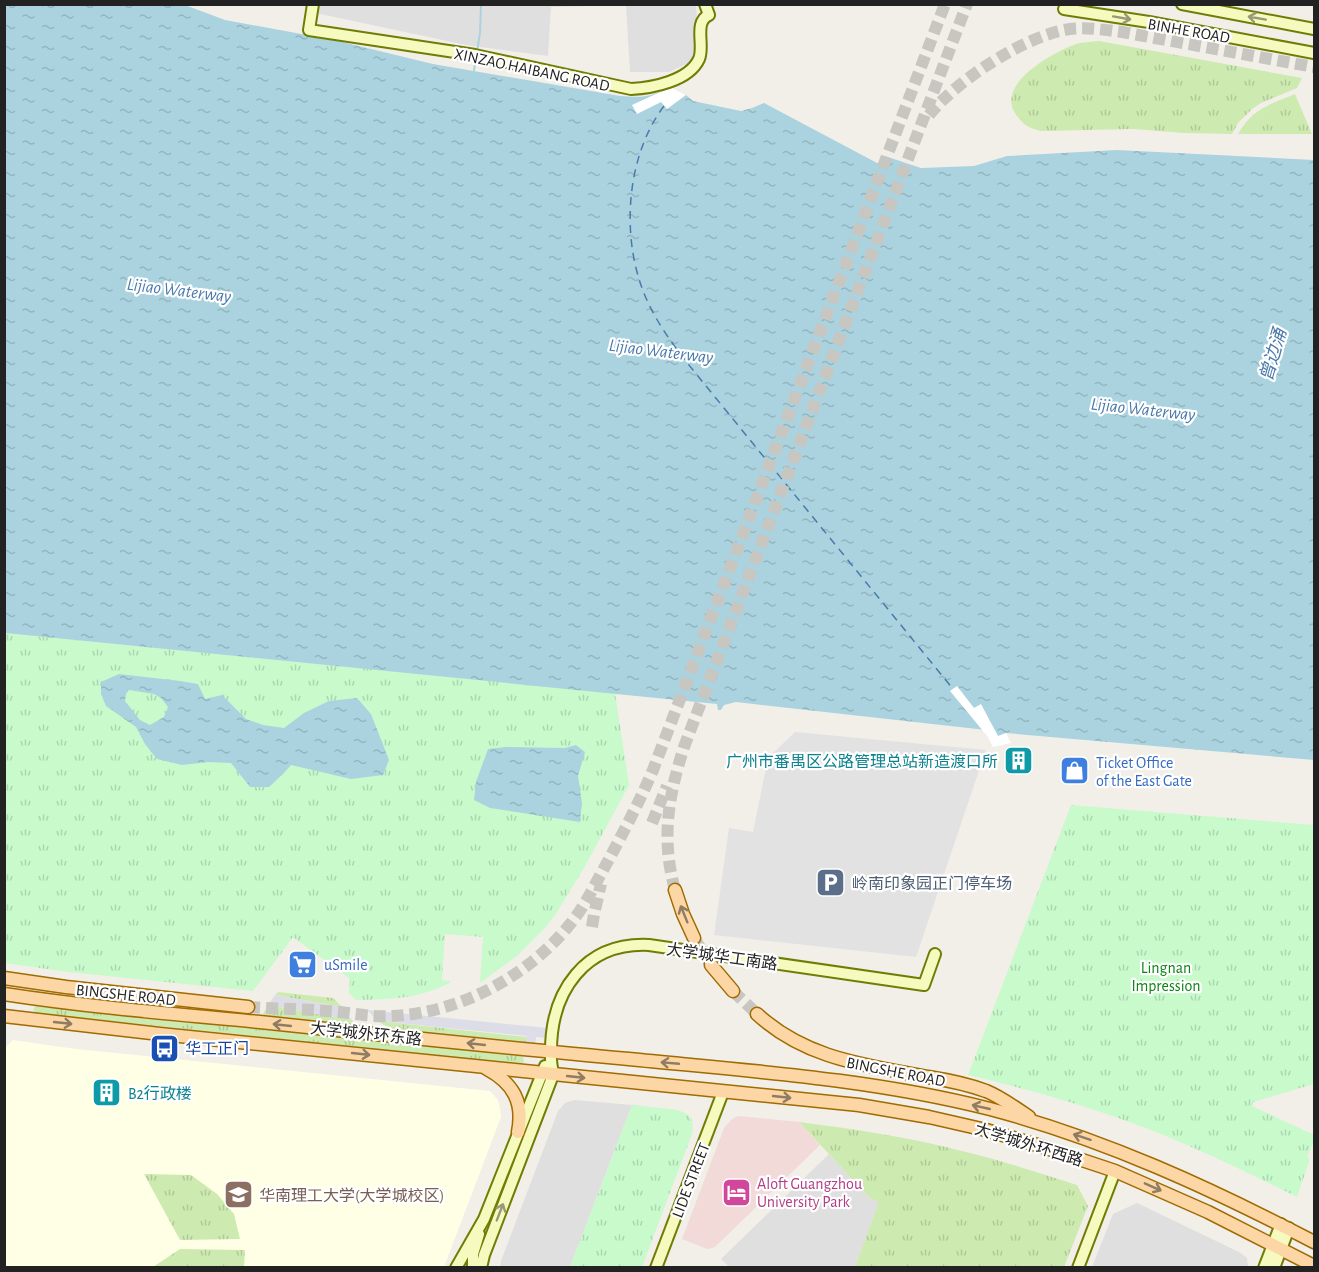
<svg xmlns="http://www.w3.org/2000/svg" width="1319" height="1272" viewBox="0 0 1319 1272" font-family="'Alegreya Sans','Noto Sans SC',sans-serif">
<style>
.residential{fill:#e0dfdf}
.commercial{fill:#f2dad9}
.education{fill:#ffffe5}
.grass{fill:url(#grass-tufts)}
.park{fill:url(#park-tufts)}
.parking{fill:#e2e2e2}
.plaza{fill:#dddde8}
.water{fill:url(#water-ripples);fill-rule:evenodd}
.pier{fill:#fff}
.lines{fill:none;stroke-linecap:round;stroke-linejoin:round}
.stream{stroke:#aad3df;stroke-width:2}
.ferry{stroke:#4a7aab;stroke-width:1.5;stroke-dasharray:8 6;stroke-linecap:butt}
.primary-tunnel{stroke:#c8c6c1;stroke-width:12;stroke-dasharray:12 6;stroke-linecap:butt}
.secondary-casing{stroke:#707d05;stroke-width:14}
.primary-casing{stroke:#a06b00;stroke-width:15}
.secondary{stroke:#f7fabf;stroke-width:10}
.primary{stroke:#fcd6a4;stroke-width:12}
.oneway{stroke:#979978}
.oneway2{stroke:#8f7c63}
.labels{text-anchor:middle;stroke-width:4.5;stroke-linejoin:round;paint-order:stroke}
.street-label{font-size:16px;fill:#222;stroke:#fff}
.culture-label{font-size:16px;fill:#0d838f;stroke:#fff;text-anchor:end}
.shop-label{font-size:16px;fill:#366cbe;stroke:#fff;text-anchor:start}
.service-label{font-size:16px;fill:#4e5e75;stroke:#fff;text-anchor:start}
.park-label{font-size:16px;fill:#0c8416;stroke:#fff}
.transit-label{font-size:16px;fill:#164399;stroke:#fff;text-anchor:start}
.hotel-label{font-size:16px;fill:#b23c85;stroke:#fff;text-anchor:start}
.education-label{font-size:16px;fill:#785e54;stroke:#fff;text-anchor:start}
.water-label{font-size:18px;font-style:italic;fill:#4a7aab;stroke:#fff}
</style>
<defs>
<pattern id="grass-tufts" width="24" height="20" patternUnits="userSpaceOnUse" patternTransform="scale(1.5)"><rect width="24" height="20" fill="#cdebb0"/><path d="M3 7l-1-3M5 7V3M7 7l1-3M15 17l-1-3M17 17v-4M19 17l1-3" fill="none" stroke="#b0c997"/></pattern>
<pattern id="park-tufts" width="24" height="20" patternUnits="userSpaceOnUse" patternTransform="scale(1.5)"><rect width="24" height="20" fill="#c8facc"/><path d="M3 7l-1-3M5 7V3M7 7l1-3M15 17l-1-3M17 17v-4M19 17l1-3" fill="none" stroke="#acd6af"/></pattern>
<pattern id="water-ripples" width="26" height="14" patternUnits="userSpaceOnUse" patternTransform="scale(1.5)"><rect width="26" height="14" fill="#aad3df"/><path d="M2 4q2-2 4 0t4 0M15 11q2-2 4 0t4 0" fill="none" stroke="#92b5bf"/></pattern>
</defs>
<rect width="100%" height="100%" fill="#f2efe9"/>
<!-- residential -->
<g class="residential">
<polygon points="311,4 696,5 698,31 695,60 669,72 630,72 626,5 551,7 548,56 466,45 311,12"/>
<polygon points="574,1100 632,1105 570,1267 500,1268 501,1261 558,1111 565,1103"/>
<polygon points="829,1154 871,1199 880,1202 855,1267 729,1267 721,1259"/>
<polygon points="1137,1203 1239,1252 1247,1258 1248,1267 1092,1267 1113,1214"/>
</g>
<!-- commercial -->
<polygon class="commercial" points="738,1116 799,1122 820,1145 715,1247 712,1248 707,1249 682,1239 724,1128 732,1119"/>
<!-- education -->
<polygon class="education" points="13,1040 76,1049 490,1091 498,1100 500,1108 501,1117 444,1267 5,1267 4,1049"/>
<!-- grass -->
<g class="grass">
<path d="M1099,41L1302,78L1297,88L1261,103L1252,109L1238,123L1232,134L1184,133L1133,129L1041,131C1029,129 1021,123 1015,113C996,83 1054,52 1076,44C1083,42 1091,42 1099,41Z"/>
<path d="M1295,94L1312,134H1238C1252,109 1271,104 1295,94Z"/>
<polygon points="278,992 333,998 342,1007 275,995"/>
<polygon points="268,1005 352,1020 355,1024 353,1025 265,1016 263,1014"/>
<polygon points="35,1006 521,1056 523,1057 524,1061 523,1063 520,1064 81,1018 36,1013 33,1010"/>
<polygon points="378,1021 527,1037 526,1043 393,1030 387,1027"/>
<path d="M799,1122C854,1129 908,1137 962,1151C1001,1160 1039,1173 1077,1185L1088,1206L1064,1267H855L879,1202L871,1199Z"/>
<polygon points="144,1174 191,1175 217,1194 234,1214 240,1239 180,1240"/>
<polygon points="180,1249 245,1250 244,1267 153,1267"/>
</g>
<!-- park -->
<g class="park">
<path d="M4,633L615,693L629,785L584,868L557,912L544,929L517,956L480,983L483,937L445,934L442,980L450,981V983C417,999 392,999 356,1000L349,993L350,979L293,937L253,991L68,972L5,963Z"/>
<path d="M1071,805L1314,825V1084L1253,1102L1252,1106L1314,1135V1141L1307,1157L1310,1159L1297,1197C1246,1172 1196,1147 1143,1127C1086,1105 1027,1089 968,1075Z"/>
<path d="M632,1105C642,1106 651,1107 661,1108C678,1110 697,1110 692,1134L642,1267H570Z"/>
</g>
<!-- parking -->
<polygon class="parking" points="795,732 986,750 916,957 714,935 729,828 753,832 768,758"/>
<!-- plaza -->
<g class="plaza">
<polygon points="275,995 342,1007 352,1020 268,1005"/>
<polygon points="367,1010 548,1028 546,1038 536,1037 535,1044 526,1043 527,1036 378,1021"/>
</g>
<!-- water -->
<g class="water">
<path d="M4,5H185L225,20L334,40L433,64L620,96C645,98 648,97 671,87L686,95L693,101L741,111L752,108L764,103L879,164L885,156L921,168L974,166L1007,156L1117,150L1314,160V760L1006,733L998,737L995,731L736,702L724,705L721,710H718L717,704L5,633Z"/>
<path d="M119,674L180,681L198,684L205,699L222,695L246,719L263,725L284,728L304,713L329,701L357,698L371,714L389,760L383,775L351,779L291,765L283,774L269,787H250L231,763L208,762L182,765L157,759L145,744L136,727L106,706L101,694V682ZM129,690L154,694L161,698L168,707L164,717L150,725L140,720L125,701L126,694Z"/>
<polygon points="576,745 585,752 578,776 582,803 580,822 490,808 474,800 476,782 488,749 506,747 565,748"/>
</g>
<!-- pier -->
<g class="pier">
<polygon points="671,87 686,95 667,109 661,102 637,114 632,105"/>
<polygon points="957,686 974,708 981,704 998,736 1006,733 1011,743 993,747 988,737 950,691"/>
</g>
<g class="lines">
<!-- stream -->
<g class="stream">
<polyline points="477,52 480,33 481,4"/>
<polyline points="474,70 476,58"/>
</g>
<!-- ferry -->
<path class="ferry" d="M664,106C629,152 622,224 639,279C648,309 665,334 684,359L953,689"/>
<!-- primary-tunnel -->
<g class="primary-tunnel">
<path d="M929,115C957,80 1026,35 1070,29C1087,27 1105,30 1122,32L1314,67"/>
<polyline points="652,823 667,786"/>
<path d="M675,890C661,839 668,797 684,747L967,4"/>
<polyline points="592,927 594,914 601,884"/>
<polyline points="694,938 711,965"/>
<polyline points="733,991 757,1014"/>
<path d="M248,1007C279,1009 309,1009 340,1012C356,1014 373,1017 390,1016C459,1014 532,975 574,919C585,905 593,888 602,872C620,839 638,805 653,770L945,4"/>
</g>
<defs>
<g id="secondary">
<path d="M313,4L309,30L475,55L631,89C652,88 689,81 699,59C705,46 693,22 709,15L705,4"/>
<polyline points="1182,4 1314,29"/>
<polyline points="1064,9 1149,22 1314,53"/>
<polyline points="456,1268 484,1219 545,1066"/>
<polyline points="473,1268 473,1254 479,1234"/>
<path d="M481,1268L484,1255L553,1075C552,1067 550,1059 551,1051C551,991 585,942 649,945L924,985L935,954"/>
<polyline points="656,1268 723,1092"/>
<polyline points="1078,1268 1115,1171"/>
<polyline points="1264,1268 1281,1224"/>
<polyline points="1274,1268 1289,1228"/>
</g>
<g id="primary">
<polyline points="675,890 683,914 694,938"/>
<polyline points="711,965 733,991"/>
<polyline points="4,978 66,987 248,1007"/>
<path d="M4,994C89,1007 174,1014 260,1022C383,1035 506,1048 629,1059C750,1071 872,1079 990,1109C1104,1139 1210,1188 1314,1242"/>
<path d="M757,1014C806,1059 865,1065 928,1077C947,1080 967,1084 986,1091C1001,1097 1016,1108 1029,1117"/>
<polyline points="4,1016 160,1034 859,1105 929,1117 986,1130 1037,1145 1115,1171 1208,1212 1314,1266"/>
<path d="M487,1069C513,1083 524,1102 518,1132"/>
</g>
</defs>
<!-- secondary casing -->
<use href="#secondary" class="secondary-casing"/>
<!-- primary casing -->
<use href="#primary" class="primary-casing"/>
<!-- secondary -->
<use href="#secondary" class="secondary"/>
<!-- primary -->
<use href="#primary" class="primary"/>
</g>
<!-- one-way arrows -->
<defs><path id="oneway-shaft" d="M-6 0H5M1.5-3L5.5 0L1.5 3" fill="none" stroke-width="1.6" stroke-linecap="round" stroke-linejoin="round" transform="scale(1.5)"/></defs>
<g class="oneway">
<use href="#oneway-shaft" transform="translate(1122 18) rotate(10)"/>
<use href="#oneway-shaft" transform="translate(1257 18) rotate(-170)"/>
<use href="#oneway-shaft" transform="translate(500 1212) rotate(-69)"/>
</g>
<g class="oneway2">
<use href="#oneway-shaft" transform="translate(684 914) rotate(-112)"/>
<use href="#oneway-shaft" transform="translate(63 1023) rotate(6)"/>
<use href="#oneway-shaft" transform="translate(282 1025) rotate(-174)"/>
<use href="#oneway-shaft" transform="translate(476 1044) rotate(-174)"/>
<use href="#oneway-shaft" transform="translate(361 1054) rotate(6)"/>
<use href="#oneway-shaft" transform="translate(670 1063) rotate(-175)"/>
<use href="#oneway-shaft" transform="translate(576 1077) rotate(6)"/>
<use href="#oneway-shaft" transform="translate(782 1097) rotate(6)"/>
<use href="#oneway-shaft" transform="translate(981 1107) rotate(-167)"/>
<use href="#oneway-shaft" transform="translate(1082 1137) rotate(-162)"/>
<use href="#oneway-shaft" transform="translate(1153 1187) rotate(24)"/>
</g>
<!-- icons -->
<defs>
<symbol id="building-square" viewBox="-11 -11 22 22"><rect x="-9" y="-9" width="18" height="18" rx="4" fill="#0f9aa8" stroke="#fff"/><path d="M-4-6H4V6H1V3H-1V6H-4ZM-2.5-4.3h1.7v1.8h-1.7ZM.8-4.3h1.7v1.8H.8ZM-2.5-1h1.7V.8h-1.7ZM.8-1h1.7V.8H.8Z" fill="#fff"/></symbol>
<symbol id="shop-square" viewBox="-11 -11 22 22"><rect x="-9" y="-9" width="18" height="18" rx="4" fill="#3f7fe0" stroke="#fff"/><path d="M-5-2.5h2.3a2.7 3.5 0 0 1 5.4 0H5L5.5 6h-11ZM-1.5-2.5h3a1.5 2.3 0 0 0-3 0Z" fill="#fff"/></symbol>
<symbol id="parking-square" viewBox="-11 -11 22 22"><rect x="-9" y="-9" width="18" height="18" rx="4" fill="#5c6f8a" stroke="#fff"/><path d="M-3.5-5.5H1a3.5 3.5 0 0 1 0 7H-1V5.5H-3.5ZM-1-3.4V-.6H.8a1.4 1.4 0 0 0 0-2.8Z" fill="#fff"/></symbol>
<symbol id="supermarket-square" viewBox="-11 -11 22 22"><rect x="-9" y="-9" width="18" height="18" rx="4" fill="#3f7fe0" stroke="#fff"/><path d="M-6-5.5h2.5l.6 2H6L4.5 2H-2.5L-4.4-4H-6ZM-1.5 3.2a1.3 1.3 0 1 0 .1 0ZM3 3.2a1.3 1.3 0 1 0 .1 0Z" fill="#fff"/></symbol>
<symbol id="bus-square" viewBox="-11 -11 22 22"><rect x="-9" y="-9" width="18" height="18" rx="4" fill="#1a4fb4" stroke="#fff"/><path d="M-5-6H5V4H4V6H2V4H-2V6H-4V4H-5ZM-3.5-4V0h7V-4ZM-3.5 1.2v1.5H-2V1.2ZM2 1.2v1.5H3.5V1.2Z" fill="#fff"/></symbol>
<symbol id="hotel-square" viewBox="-11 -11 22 22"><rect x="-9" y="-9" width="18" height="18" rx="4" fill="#d1479c" stroke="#fff"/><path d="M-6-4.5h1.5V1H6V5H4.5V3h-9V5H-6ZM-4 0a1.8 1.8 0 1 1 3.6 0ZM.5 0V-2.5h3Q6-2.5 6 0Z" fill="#fff"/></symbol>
<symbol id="university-square" viewBox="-11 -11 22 22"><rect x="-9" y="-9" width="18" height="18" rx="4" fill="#8d6e63" stroke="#fff"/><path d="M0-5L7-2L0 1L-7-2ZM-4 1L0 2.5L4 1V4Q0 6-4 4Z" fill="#fff"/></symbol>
</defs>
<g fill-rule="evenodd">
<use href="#building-square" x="1002" y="744" width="33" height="33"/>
<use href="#shop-square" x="1058" y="754" width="33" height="33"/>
<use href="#parking-square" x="814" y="866" width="33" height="33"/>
<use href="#supermarket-square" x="286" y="948" width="33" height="33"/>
<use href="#bus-square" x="148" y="1032" width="33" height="33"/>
<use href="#building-square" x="90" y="1076" width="33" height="33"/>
<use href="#hotel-square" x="720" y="1176" width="33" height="33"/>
<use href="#university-square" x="222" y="1178" width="33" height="33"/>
</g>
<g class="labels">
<!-- street labels -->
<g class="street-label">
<text transform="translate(1189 30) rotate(10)" y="6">BINHE ROAD</text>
<text transform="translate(532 69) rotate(12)" y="6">XINZAO HAIBANG ROAD</text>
<text transform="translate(722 956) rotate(8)" y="6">大学城华工南路</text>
<text transform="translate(126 994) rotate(6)" y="6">BINGSHE ROAD</text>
<text transform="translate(366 1033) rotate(6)" y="6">大学城外环东路</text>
<text transform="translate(896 1071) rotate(11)" y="6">BINGSHE ROAD</text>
<text transform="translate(1029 1144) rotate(17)" y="6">大学城外环西路</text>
<text transform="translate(690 1180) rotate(-69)" y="6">LIDE STREET</text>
</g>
<!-- culture labels -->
<g class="culture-label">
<text x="998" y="767">广州市番禺区公路管理总站新造渡口所</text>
<text x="128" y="1099" text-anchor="start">B2行政楼</text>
</g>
<!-- shop labels -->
<g class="shop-label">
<text x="1096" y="768">Ticket Office<tspan x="1096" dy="18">of the East Gate</tspan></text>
<text x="324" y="970">uSmile</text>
</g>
<!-- service labels -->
<g class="service-label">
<text x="852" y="889">岭南印象园正门停车场</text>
</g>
<!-- park labels -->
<g class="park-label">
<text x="1166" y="973">Lingnan<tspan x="1166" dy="18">Impression</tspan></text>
</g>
<!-- transit labels -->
<g class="transit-label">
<text x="185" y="1054">华工正门</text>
</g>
<!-- hotel labels -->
<g class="hotel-label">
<text x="757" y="1189">Aloft Guangzhou<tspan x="757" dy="18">University Park</tspan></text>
</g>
<!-- education labels -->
<g class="education-label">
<text x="259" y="1201">华南理工大学(大学城校区)</text>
</g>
<!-- water labels -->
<g class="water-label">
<text transform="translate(179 290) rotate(7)" y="6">Lijiao Waterway</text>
<text transform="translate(661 351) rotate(7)" y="6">Lijiao Waterway</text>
<text transform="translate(1273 355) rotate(-74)" y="6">曾边涌</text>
<text transform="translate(1143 409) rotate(6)" y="6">Lijiao Waterway</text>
</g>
</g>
<!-- border -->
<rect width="1319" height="1272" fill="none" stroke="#222222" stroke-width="12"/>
</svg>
